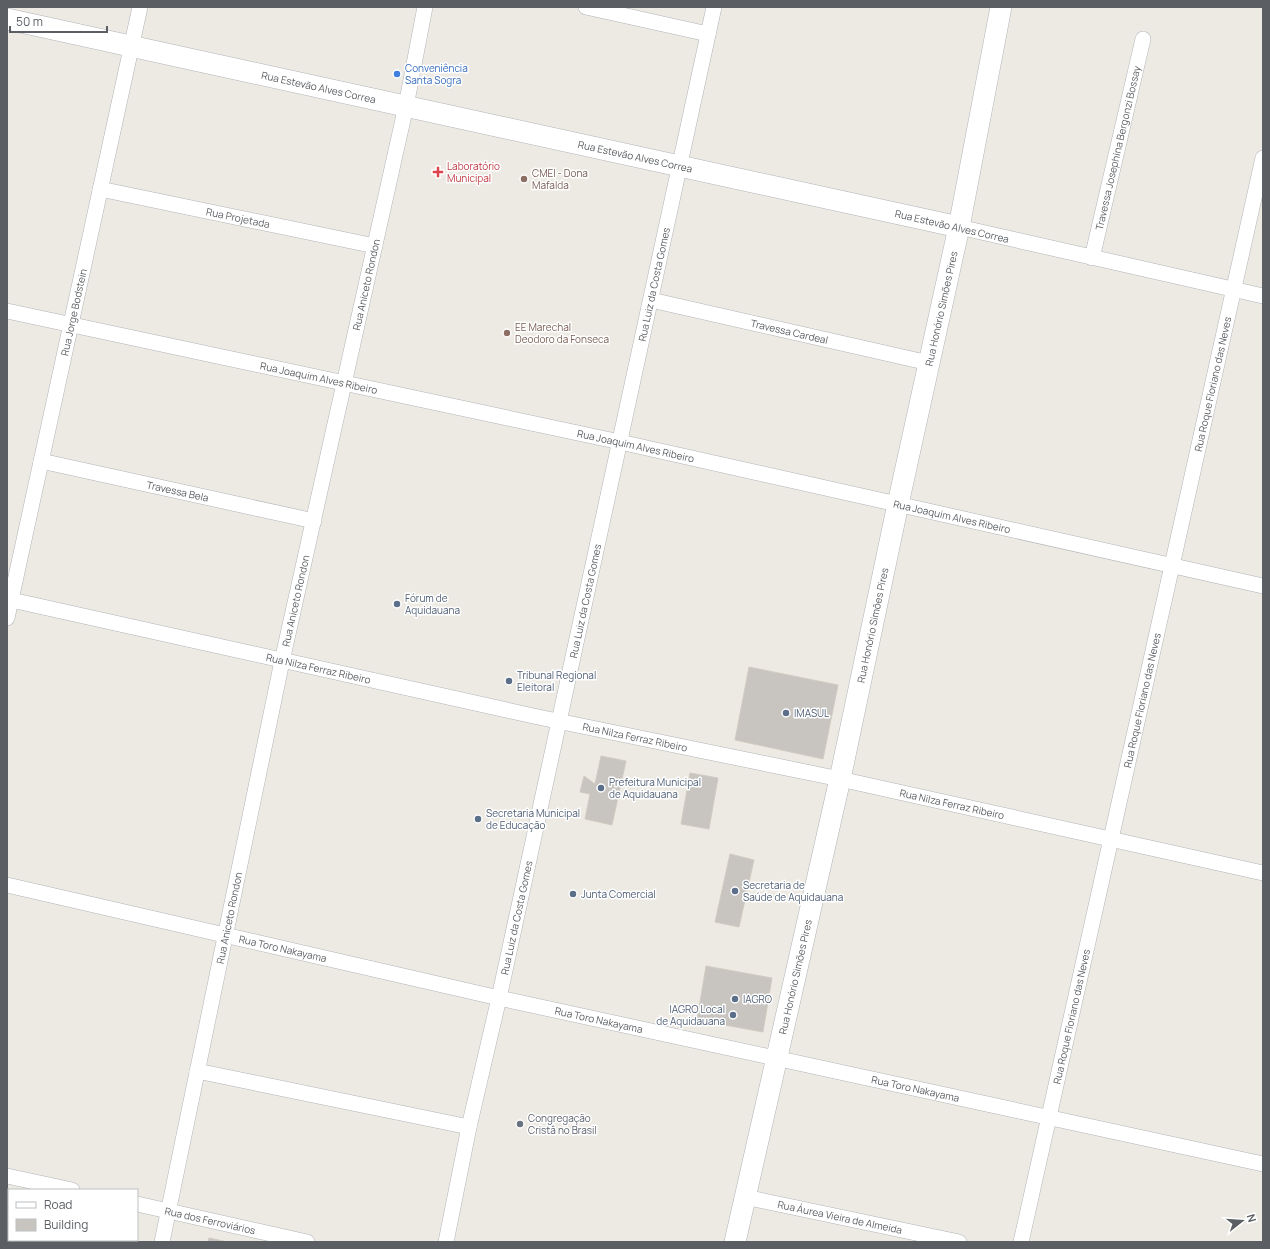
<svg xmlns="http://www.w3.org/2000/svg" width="1270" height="1249" viewBox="0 0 1270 1249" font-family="Manrope,sans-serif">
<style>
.building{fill:#c8c5c0;stroke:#d1cbc2}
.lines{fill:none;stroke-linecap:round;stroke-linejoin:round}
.street-casing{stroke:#b0b4b8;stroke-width:16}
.secondary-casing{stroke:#afb3b8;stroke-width:22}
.street{stroke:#fff;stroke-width:15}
.secondary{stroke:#fff;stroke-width:21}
.shop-dot{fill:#3f7fe0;stroke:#fff;stroke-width:1.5}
.health-dot{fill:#e0444e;stroke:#fff;stroke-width:1.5}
.education-dot{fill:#8d6e63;stroke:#fff;stroke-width:1.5}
.service-dot{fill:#5c6f8a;stroke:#fff;stroke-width:1.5}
.worship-dot{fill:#6b7280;stroke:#fff;stroke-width:1.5}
.labels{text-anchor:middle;stroke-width:3;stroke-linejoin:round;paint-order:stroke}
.shop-label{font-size:10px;fill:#366cbe;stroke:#fff;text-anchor:start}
.street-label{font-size:10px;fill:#5b5f63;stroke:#fff}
.health-label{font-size:10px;fill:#be3a42;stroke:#fff;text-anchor:start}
.education-label{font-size:10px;fill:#785e54;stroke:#fff;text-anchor:start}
.service-label{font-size:10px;fill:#4e5e75;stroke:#fff;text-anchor:start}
.worship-label{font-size:10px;fill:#5b616d;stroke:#fff;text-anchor:start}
</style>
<rect width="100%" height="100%" fill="#edeae3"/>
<!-- building -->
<g class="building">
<polygon points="749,667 838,685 823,759 735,740"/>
<polygon points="601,756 626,761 612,825 585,819 590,794 580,792 584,776 595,784"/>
<polygon points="690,773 718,778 709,829 681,824"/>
<polygon points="730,854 754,860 739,927 715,922"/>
<polygon points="706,966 772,978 763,1032 697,1020"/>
<polygon points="209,1238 228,1242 208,1242"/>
</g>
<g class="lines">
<defs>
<g id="street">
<polyline points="586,7 708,34"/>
<path id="s1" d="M100,189L375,246"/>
<polyline points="959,227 1263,296"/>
<path id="s2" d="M1092,258L1143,39"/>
<path id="s3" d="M651,300L929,363"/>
<path id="s4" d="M7,311L620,442L1263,586"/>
<path id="s5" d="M41,461L314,521"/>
<path id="s6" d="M7,599L538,717L840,779L1263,873"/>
<path id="s7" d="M7,618L140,7"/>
<path id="s8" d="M7,885L499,998L1263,1164"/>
<polyline points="197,1071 469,1127"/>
<polyline points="7,1176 72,1190"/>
<path id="s9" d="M745,1197L959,1242"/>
<path id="s10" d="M137,1204L307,1242"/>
<path id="s11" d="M162,1242L282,661L406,106L425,7"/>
<path id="s12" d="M446,1242L469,1127L499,998L714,7"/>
<path id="s13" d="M1021,1242L1263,158"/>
</g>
<g id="secondary">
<path id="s14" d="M7,19L959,227"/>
<path id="s15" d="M735,1242L840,779L898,504L959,227L1001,7"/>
</g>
</defs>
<!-- street casing -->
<use href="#street" class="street-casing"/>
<!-- secondary casing -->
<use href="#secondary" class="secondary-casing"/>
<!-- street -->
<use href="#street" class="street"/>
<!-- secondary -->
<use href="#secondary" class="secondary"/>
</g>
<!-- markers -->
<circle class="shop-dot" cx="397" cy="74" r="4"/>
<path class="health-dot" d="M436 166h4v4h4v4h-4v4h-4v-4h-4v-4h4z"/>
<g class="education-dot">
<circle cx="524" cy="179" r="4"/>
<circle cx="507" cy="333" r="4"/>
</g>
<g class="service-dot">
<circle cx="397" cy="604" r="4"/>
<circle cx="509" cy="681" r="4"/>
<circle cx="786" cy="713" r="4"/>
<circle cx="601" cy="788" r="4"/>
<circle cx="478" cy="819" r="4"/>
<circle cx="735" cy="891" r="4"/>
<circle cx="573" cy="894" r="4"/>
<circle cx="735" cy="999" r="4"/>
<circle cx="733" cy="1015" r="4"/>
</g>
<circle class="worship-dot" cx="520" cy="1124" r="4"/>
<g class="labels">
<!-- shop labels -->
<g class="shop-label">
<text x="405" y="72">Conveniência<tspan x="405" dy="12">Santa Sogra</tspan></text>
</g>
<!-- street labels -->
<g class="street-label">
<text dy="4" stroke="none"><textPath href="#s14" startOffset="319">Rua Estevão Alves Correa</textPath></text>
<text dy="4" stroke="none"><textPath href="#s2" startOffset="113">Travessa Josephina Bergonzi Bossay</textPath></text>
<text dy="4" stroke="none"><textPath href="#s14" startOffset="643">Rua Estevão Alves Correa</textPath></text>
<text dy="4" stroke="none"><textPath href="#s1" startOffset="141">Rua Projetada</textPath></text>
<text transform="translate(952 226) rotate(13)" y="4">Rua Estevão Alves Correa</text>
<text dy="4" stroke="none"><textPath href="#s11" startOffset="979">Rua Aniceto Rondon</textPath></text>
<text dy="4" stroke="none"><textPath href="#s12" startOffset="980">Rua Luiz da Costa Gomes</textPath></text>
<text dy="4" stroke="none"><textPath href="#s15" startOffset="956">Rua Honório Simões Pires</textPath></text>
<text dy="4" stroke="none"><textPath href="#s7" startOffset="313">Rua Jorge Bodstein</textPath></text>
<text dy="4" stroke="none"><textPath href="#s3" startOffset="142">Travessa Cardeal</textPath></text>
<text dy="4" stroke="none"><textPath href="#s4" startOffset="319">Rua Joaquim Alves Ribeiro</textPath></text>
<text dy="4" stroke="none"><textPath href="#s13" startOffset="879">Rua Roque Floriano das Neves</textPath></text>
<text dy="4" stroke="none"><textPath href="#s4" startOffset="643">Rua Joaquim Alves Ribeiro</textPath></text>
<text dy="4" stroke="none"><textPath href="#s5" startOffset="140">Travessa Bela</textPath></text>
<text dy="4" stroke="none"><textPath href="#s4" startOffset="967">Rua Joaquim Alves Ribeiro</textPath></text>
<text dy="4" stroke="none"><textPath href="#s11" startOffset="655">Rua Aniceto Rondon</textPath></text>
<text dy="4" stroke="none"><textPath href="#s12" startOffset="656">Rua Luiz da Costa Gomes</textPath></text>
<text dy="4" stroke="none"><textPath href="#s15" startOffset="632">Rua Honório Simões Pires</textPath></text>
<text dy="4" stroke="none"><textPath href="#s6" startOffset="319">Rua Nilza Ferraz Ribeiro</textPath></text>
<text dy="4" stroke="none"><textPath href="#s13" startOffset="555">Rua Roque Floriano das Neves</textPath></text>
<text dy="4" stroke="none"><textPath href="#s6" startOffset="643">Rua Nilza Ferraz Ribeiro</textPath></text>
<text dy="4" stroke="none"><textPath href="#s6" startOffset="967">Rua Nilza Ferraz Ribeiro</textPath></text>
<text dy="4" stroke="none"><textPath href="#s11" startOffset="331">Rua Aniceto Rondon</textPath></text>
<text dy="4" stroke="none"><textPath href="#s12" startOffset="332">Rua Luiz da Costa Gomes</textPath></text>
<text dy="4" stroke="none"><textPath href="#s8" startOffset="283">Rua Toro Nakayama</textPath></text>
<text dy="4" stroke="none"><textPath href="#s15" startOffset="272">Rua Honório Simões Pires</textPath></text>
<text dy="4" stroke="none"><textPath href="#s13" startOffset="231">Rua Roque Floriano das Neves</textPath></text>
<text dy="4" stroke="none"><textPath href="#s8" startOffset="607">Rua Toro Nakayama</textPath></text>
<text dy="4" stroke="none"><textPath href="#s8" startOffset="931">Rua Toro Nakayama</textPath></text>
<text dy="4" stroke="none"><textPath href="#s9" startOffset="97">Rua Áurea Vieira de Almeida</textPath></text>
<text dy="4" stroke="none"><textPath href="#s10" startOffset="75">Rua dos Ferroviários</textPath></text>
</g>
<!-- health labels -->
<g class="health-label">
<text x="447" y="170">Laboratório<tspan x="447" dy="12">Municipal</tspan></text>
</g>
<!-- education labels -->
<g class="education-label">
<text x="532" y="177">CMEI - Dona<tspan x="532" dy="12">Mafalda</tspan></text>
<text x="515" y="331">EE Marechal<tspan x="515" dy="12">Deodoro da Fonseca</tspan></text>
</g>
<!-- service labels -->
<g class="service-label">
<text x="405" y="602">Fórum de<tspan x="405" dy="12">Aquidauana</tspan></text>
<text x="517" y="679">Tribunal Regional<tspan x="517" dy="12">Eleitoral</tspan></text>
<text x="794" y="717">IMASUL</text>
<text x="609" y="786">Prefeitura Municipal<tspan x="609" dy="12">de Aquidauana</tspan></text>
<text x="486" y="817">Secretaria Municipal<tspan x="486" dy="12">de Educação</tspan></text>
<text x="743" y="889">Secretaria de<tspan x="743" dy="12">Saúde de Aquidauana</tspan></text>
<text x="581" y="898">Junta Comercial</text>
<text x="743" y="1003">IAGRO</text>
<text x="725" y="1013" text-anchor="end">IAGRO Local<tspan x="725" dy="12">de Aquidauana</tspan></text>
</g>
<!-- worship labels -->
<g class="worship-label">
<text x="528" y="1122">Congregação<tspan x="528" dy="12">Cristâ no Brasil</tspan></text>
</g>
</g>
<!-- border -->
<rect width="1270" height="1249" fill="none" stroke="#5b5f63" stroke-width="16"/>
<!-- legend -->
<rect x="8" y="1189" width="130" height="52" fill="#ffffff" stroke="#bdbfc1"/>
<rect x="16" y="1202" width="20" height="6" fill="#ffffff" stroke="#bdbfc1"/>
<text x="44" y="1209" font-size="12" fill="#5b5f63">Road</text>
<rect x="16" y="1219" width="20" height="12" fill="#c8c5c0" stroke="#bdbfc1"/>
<text x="44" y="1229" font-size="12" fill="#5b5f63">Building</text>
<!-- north arrow -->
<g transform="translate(1242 1221) rotate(73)" stroke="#ffffff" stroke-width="3" paint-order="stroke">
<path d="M0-3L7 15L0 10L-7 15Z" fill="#5b5f63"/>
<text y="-6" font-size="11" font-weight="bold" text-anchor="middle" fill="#5b5f63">N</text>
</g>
<!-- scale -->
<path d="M10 26v6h97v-6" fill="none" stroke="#5b5f63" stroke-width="2"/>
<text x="16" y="26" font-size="12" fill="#5b5f63" stroke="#ffffff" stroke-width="3" paint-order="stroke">50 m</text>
</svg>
